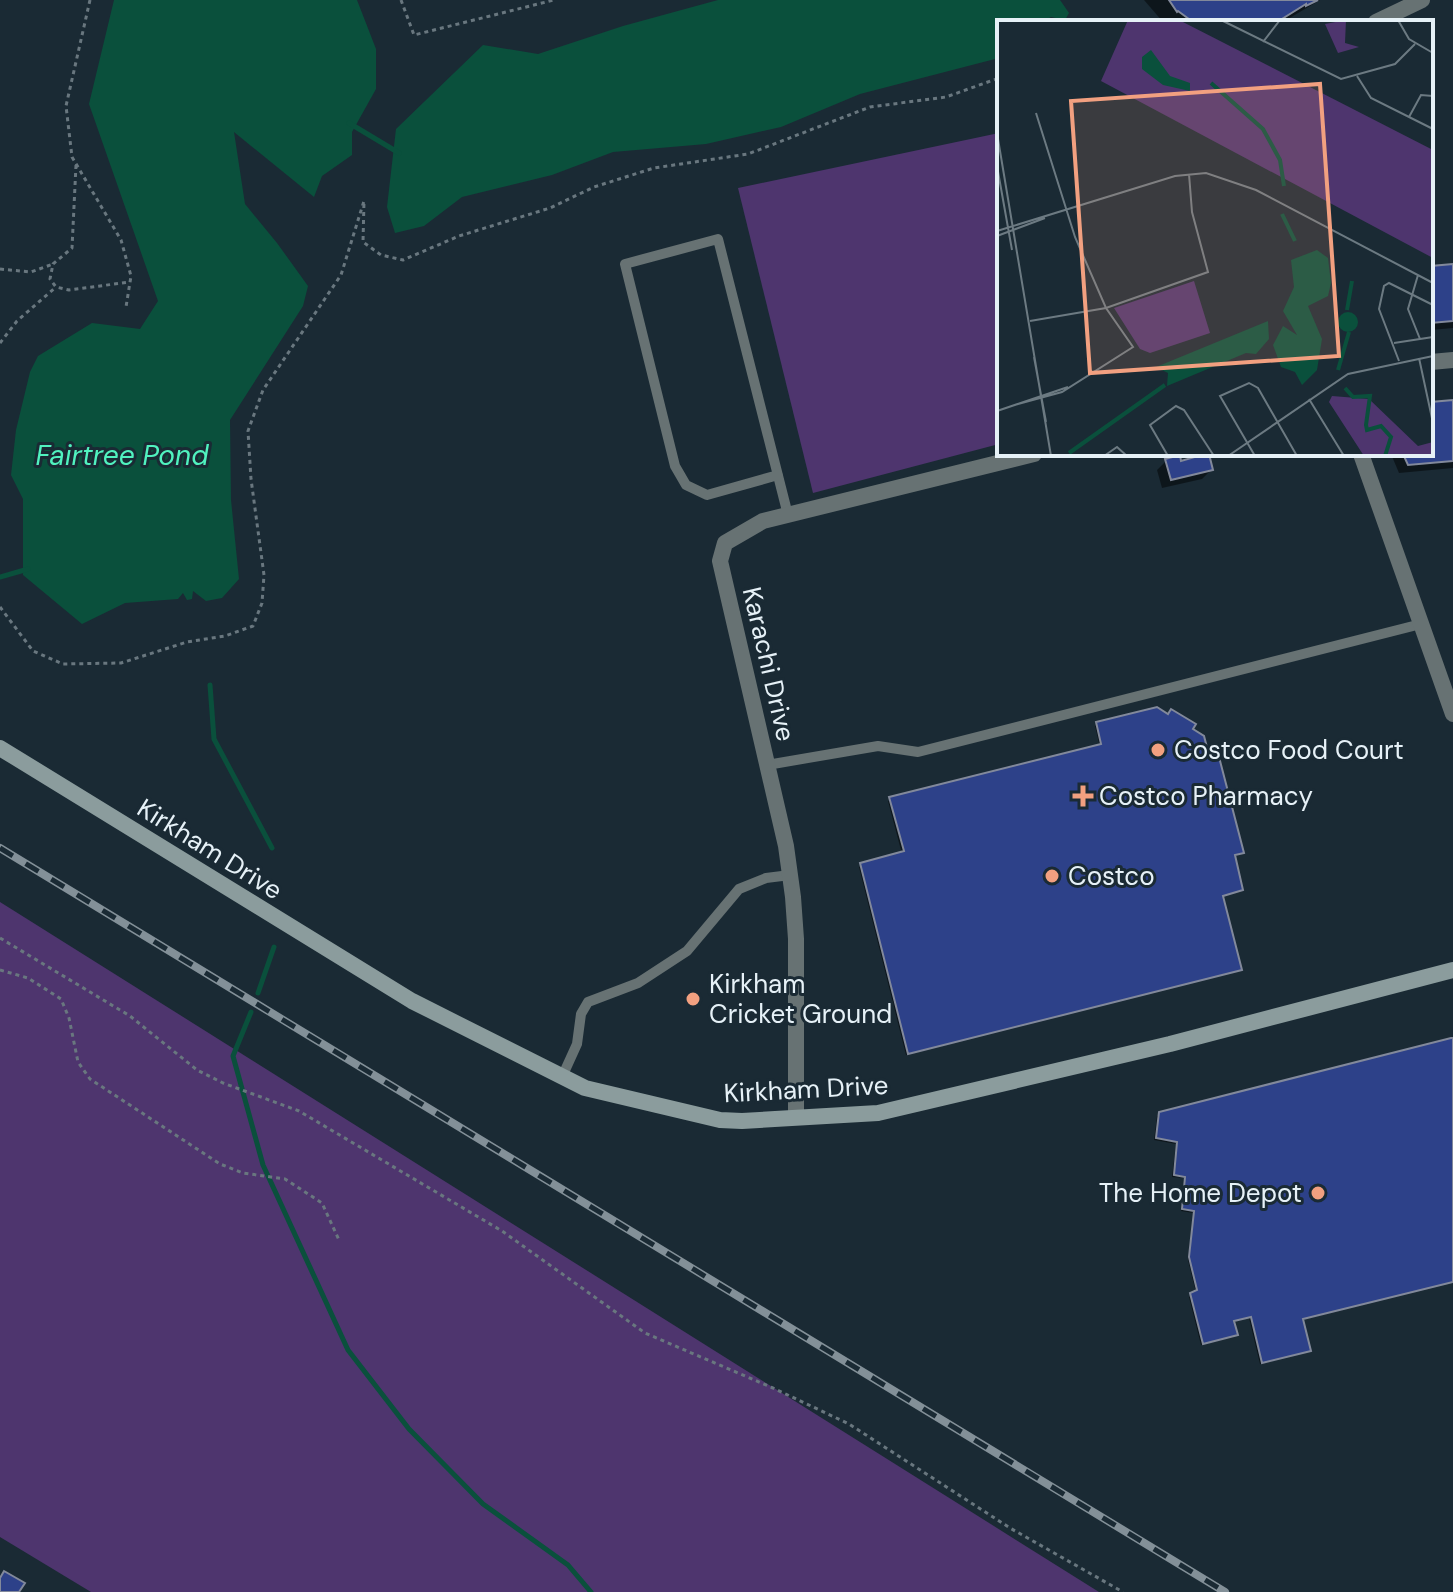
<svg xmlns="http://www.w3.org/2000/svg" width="1453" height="1592" viewBox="0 0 1453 1592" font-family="'DM Sans',sans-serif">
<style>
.green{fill:#4e356e}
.water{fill:#0a503c}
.shadow{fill:#0007}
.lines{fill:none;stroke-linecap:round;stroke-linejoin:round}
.stream{stroke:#0a503c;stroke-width:5}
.building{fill:#2d4189;stroke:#82899b;stroke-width:2}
.path{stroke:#69777f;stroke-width:3;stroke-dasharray:4 4;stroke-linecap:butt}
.lane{stroke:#677273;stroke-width:10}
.street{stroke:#677273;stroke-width:16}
.secondary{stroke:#8b9c9d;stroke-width:16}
.rail-casing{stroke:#839098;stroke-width:8}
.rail{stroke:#1a2a34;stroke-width:5;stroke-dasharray:15;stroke-linecap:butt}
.poi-dot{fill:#f2a080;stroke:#1a2a34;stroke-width:3}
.labels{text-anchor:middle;stroke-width:6;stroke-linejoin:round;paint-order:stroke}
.street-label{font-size:26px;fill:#e6f1f7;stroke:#1a2a34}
.poi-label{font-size:26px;fill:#e6f1f7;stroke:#1a2a34;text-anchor:start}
.water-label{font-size:28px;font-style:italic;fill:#50f2bf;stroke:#1a2a34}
.inset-river{fill:none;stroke:#0a503c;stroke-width:4}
.inset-road{fill:none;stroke:#6c7a82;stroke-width:2}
.view{fill:#f2a080;fill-opacity:0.15;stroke:#f2a080;stroke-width:4}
.inset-edge{fill:none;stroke:#e6f1f7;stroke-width:4}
</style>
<rect width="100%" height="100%" fill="#1a2a34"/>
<!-- green -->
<g class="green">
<polygon points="999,133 999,444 813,493 738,188"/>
<polygon points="0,902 1099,1592 91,1592 0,1537"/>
</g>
<!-- water -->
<g class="water">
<polygon points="114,0 357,0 376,49 376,89 352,132 352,155 322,176 314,197 234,132 245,204 277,243 308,286 303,306 230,420 231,500 239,579 222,598 206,601 193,591 192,599 187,600 183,593 178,599 125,603 82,624 23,575 23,499 11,475 16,430 30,372 38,356 92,323 140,329 158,301 89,104"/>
<polygon points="718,0 1060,0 1069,13 1065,20 1051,17 1042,22 999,22 999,57 995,59 860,94 781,127 706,144 613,152 552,175 462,197 424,226 395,233 387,207 396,129 483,45 538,54 623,26"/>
</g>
<!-- shadow -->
<g class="shadow">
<polygon points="1144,0 1320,0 1283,22 1163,22"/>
<polygon points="1453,266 1453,328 1431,330 1431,268"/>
<polygon points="1453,402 1453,468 1399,473 1391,454 1431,454 1431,404"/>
<polygon points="1198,454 1207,454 1211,470 1202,479 1162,488 1157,470 1166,461 1179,463"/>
<polygon points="1167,716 1190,730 1242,852 1233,856 1241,889 1221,897 1240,970 906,1055 859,867 902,854 888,801 1100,747 1095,726 1097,724"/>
<polygon points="1453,1040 1453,1282 1302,1320 1309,1350 1307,1352 1260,1364 1249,1318 1233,1322 1236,1335 1234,1337 1201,1345 1189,1297 1196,1293 1188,1260 1193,1213 1181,1211 1184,1178 1172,1177 1176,1144 1154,1140 1157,1116"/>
</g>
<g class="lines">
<!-- stream -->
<g class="stream">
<polyline points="349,123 399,153"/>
<polyline points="0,577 28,569"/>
<polyline points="210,685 214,739 272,848"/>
<polyline points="258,993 274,947"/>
<polyline points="251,1012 233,1056 263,1165 348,1350 409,1429 483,1504 568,1565 591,1592"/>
</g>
</g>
<!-- building -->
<g class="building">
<polygon points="1169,0 1318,0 1306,6 1306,4 1277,22 1193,22 1178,11 1177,12"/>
<polygon points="1453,264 1453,321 1431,323 1431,266"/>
<polygon points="1453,400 1453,461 1408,465 1403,454 1431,454 1431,402"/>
<polygon points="1193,454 1209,454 1213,470 1171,480 1165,459 1180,455 1181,461 1195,457"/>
<polygon points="1157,707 1168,714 1171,709 1196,724 1193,729 1204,736 1210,759 1219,757 1244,853 1235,855 1243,890 1223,896 1242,970 908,1054 860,863 904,851 889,797 1101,744 1096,722"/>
<polygon points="1451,1038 1453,1038 1453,1282 1303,1319 1311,1351 1262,1363 1251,1317 1234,1321 1238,1335 1203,1344 1190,1293 1197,1290 1189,1257 1194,1211 1182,1209 1185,1177 1174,1175 1177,1142 1156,1138 1159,1112"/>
<polygon points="4,1571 25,1583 19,1592 0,1592 0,1578"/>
</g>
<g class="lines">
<!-- path -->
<g class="path">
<polyline points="90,0 66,106 72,157 121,240 131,276 126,307"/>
<polyline points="401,0 414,35 554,0"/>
<polyline points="76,165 72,248 53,264 50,279 56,287 69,290 130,282"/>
<polyline points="0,269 31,272 53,264"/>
<polyline points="0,343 17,321 56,287"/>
<polyline points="0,607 33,651 63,664 121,663 187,642 225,636 253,626 262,603 264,575 251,479 248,431 263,390 341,275 364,201 363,242 381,255 403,260 459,236 550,208 594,187 654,168 748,154 870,107 946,97 999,78"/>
<polyline points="0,938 130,1016 197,1070 223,1083 299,1111 502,1231 645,1333 773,1388 849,1424 1010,1528 1123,1592"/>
<polyline points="0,970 28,978 61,999 69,1018 78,1062 90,1079 220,1164 243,1173 285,1179 322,1203 339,1240"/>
</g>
<!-- lane -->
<g class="lane">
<polyline points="778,475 707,495 686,485 675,466 625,264 718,239 788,515"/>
<polyline points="767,765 878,746 918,752 1421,624"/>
<polyline points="562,1077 577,1044 581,1014 588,1002 638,983 687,951 739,889 766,878 790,875"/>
</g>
<!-- street -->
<g class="street">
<polyline points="1376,22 1422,0"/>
<polyline points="1431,362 1453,360"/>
<polyline points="1361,454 1453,714"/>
<polyline points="796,1117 796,939 793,897 786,846 720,561 725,543 763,521 1034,454"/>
</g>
<!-- secondary -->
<polyline class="secondary" points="0,748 412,1001 585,1088 720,1120 742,1121 878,1113 1170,1044 1453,970"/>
<defs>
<polyline id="rail" points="0,848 1225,1592"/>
</defs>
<!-- rail casing -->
<use href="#rail" class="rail-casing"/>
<!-- rail -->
<use href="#rail" class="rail"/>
</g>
<!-- markers -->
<g class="poi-dot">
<circle cx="1158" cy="750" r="8"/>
<path d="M1079 784h8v8h8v8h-8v8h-8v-8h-8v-8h8z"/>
<circle cx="1052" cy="876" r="8"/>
<circle cx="693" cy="999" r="8"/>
<circle cx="1318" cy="1193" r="8"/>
</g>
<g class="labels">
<!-- street labels -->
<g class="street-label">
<text transform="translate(769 664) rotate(77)" y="9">Karachi Drive</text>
<text transform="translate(210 849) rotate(32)" y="9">Kirkham Drive</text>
<text transform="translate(806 1089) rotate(-3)" y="9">Kirkham Drive</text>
</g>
<!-- poi labels -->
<g class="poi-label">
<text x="1174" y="759">Costco Food Court</text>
<text x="1099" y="805">Costco Pharmacy</text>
<text x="1068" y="885">Costco</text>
<text x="709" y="993">Kirkham<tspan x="709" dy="30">Cricket Ground</tspan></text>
<text x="1302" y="1202" text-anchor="end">The Home Depot</text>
</g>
<!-- water labels -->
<g class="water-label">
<text x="122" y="465">Fairtree Pond</text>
</g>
</g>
<!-- overview -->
<g transform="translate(997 20)">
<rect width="436" height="436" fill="#1a2a34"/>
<path d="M131,0H182L436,130V238L104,61ZM349,0L348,23L362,27L341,33L328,4ZM197,261L213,313L153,333L143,329L117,288ZM335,376L372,379L421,426L436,422V436H367L332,382Z" fill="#4e356e"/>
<path d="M154,30L173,56L193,63V71L166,65L145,49V37ZM320,230L331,238L334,263L331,276L311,286L325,319L320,350L305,365L298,352L284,347L276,325L286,306L300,315L286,291L297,267L294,240ZM341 302a10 10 0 1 1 20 0a10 10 0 1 1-20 0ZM271,301L272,319L259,334L249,333L170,366L171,353L159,347Z" fill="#0a503c"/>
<path class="inset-river" d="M214,63L266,109L283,140L287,166M285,194L298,221M350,290L355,261M341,350L352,312M348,368L356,377L373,376L369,405L370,410L384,406L394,417L388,436M72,433L168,365"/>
<path class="inset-road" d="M224,0L344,59L398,44L418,24M401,0L412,19L436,33M266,22L283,0M360,56L374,78L436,109M412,97L424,75L436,76M0,113L54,436M0,146L15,230M0,211L178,156L209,153L259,170L436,263M0,216L48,198M421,255L411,289L423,319M33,301L109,288L211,252L195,192L192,154M397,323L436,317M37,337L49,402M422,338L436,403M402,341L382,289L387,266L392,263L436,285M312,379L347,436M21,384L65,372L136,327L109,288L78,217L39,93M0,391L71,367M107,436L120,427L130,436M171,436L153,405L179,386L187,390L217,436M231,436L351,354L436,336M258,436L223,376L252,363L261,368L300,436"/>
<path class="view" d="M323,64L342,336L93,353L74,81Z"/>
<rect width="436" height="436" class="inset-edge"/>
</g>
</svg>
